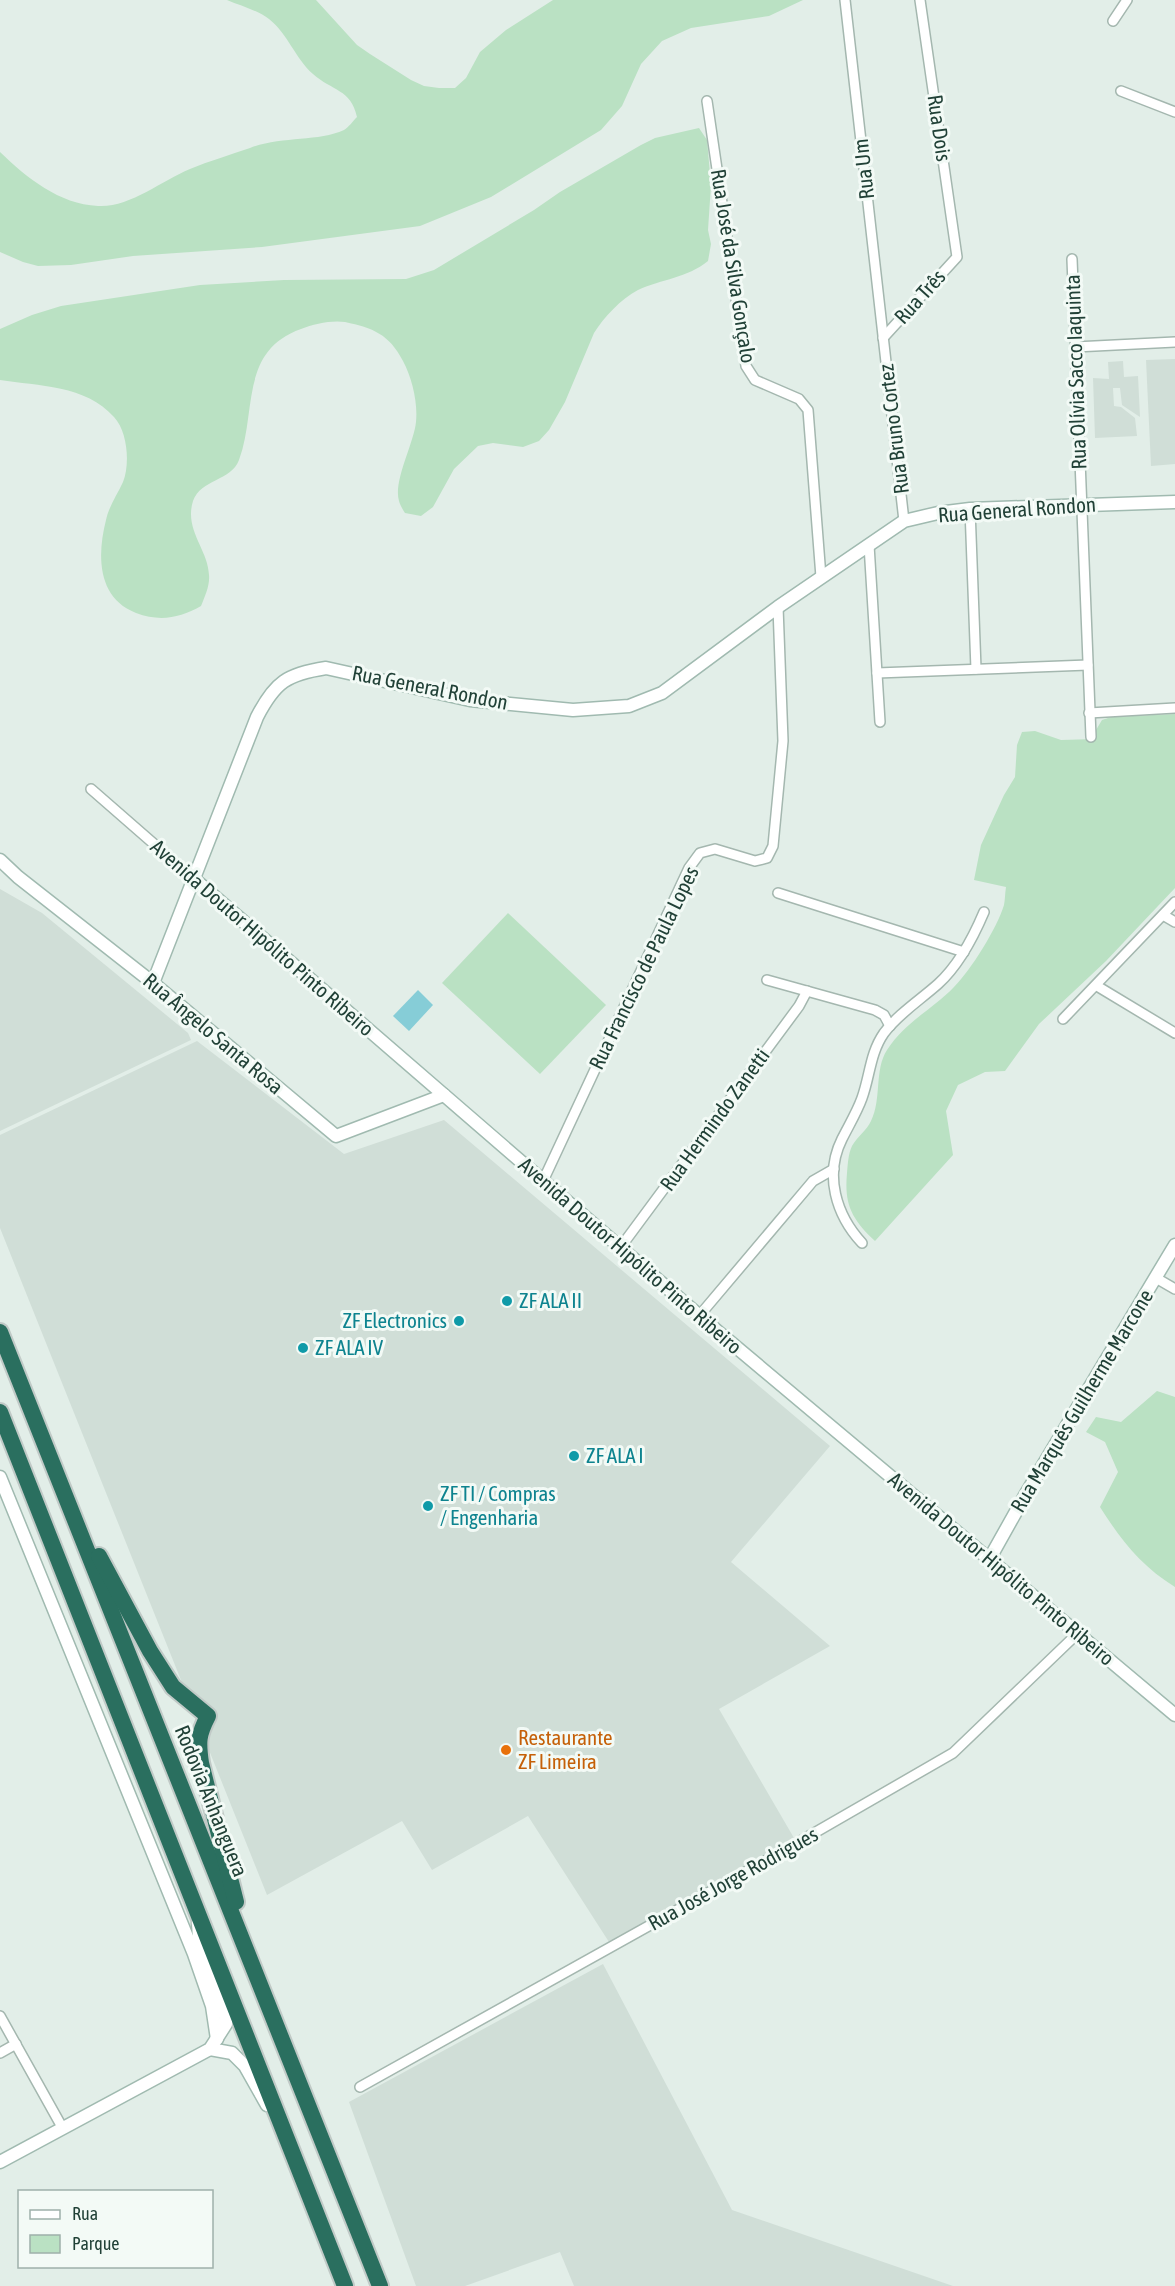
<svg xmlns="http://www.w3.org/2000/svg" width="1175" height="2286" viewBox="0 0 1175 2286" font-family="'Asap Condensed',sans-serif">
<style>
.built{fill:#d0ded7}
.green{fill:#bae1c3}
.water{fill:#86cdd7}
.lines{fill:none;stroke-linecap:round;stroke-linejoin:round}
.street-casing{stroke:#a4b7af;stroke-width:12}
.secondary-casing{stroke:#a0bab0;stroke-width:15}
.highway-casing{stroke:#c1cac7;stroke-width:20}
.street{stroke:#fff;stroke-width:9}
.secondary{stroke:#fff;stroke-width:12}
.highway{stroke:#2a6f5f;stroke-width:16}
.culture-dot{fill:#0f9aa8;stroke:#f3faf6;stroke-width:2}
.food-dot{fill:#e8710a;stroke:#f3faf6;stroke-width:2}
.labels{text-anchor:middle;stroke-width:6;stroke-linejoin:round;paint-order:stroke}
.street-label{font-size:21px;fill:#214137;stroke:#f3faf6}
.culture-label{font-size:21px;fill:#0d838f;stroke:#f3faf6;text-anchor:start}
.food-label{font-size:21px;fill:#c56008;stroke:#f3faf6;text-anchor:start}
</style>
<rect width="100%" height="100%" fill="#e2eee8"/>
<!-- built -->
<g class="built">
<polygon points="1175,359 1175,464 1151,466 1146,360"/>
<polygon points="1123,361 1124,377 1138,376 1140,417 1122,405 1120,388 1113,388 1114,406 1121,407 1135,418 1137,436 1095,438 1093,378 1109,379 1108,362"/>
<polygon points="0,889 42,913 188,1033 191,1040 0,1131"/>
<polygon points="197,1041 344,1154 444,1120 830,1446 731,1562 830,1646 719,1709 794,1838 609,1942 528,1816 432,1870 402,1821 267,1895 0,1228 0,1135"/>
<polygon points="603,1964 732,2210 953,2286 574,2286 560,2252 465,2286 416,2286 349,2102"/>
</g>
<!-- green -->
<g class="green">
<path d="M227,0H316L357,45L370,54L411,80L424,86L439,88H455L466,78L480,52L506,30L553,0H803L769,16L691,28L662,41L641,64L622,106L601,130L491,197L420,226L262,247L133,256L71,265L38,266L23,262L0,252V152C27,178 59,204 98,206C129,208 161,181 190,169C209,161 230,155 250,148C280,136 318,142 344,130C349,127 353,121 357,117C351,89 332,91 313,74C295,58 288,34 269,19C257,10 241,6 227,0Z"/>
<path d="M699,128L707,140L711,185L708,230L711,244L708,261C687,278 662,279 638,290C621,299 604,317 594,333L565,402L549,430L539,441L523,447L493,443L478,446L454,469L433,507L421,516L405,513C403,510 400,505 399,501C393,481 414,443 416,422C418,402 412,378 403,361C389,334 373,328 345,322C331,320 314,324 301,329C239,351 257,412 239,460C231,481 201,479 193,501C184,530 208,549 209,575C210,585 205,596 201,606C180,618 160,622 136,613C97,598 97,555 106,520C109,506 117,495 123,482C130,465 128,432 114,417C86,385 38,386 0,380V329L32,315L61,306L200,285L284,280L406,279L434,270L534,210L560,192L641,145L655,138Z"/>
<path d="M1175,714V888L1106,961L1039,1024L1005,1071L985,1072L958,1085L946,1111L953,1155L875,1241C852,1219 844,1205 847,1173C848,1163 848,1155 852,1146C857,1137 867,1130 871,1121C882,1099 874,1070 887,1050C906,1021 932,1010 954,987C971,970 997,928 1004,905C1005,900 1005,893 1006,887L974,880L981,845L1004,795L1015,777L1017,745L1022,732L1035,731L1061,740L1095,739L1096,730L1102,720L1111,717Z"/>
<polygon points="508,913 606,1005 540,1074 442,983"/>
<path d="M1157,1391L1175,1397V1587C1141,1566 1121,1540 1100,1507L1118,1472L1105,1442L1086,1432L1096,1417L1121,1422Z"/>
</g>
<!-- water -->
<polygon class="water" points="418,990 433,1005 409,1031 393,1016"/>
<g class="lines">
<defs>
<g id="street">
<polyline points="845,0 904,521"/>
<polyline points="1113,21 1127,0"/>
<polyline points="1121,91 1175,112"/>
<polyline points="707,101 746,366 755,380 799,399 808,410 821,577"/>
<polyline points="1072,259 1091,737"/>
<polyline points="883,338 957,257 920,0"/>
<polyline points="1075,347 1175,342"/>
<polyline points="970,509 976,669"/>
<polyline points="869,545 880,722"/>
<polyline points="877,673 1088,665"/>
<polyline points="1089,713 1175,708"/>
<polyline points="91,789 193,878"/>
<polyline points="778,893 964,952"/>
<polyline points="1163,915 1175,922"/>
<polyline points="767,980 875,1010 884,1015 890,1026"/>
<polyline points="1097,986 1175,1033"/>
<polyline points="1063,1019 1175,902"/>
<polyline points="543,1181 689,868 700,853 715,849 755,861 767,858 773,846 783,741 778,607"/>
<path d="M862,1243C836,1215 824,1175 842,1139C849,1125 857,1112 862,1098C870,1076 870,1053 884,1033C898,1014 920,1000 938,984C959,965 973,938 984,912"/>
<polyline points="620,1248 799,1006 807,991"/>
<polyline points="1156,1278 1175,1289"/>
<polyline points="699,1316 813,1181 834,1169"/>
<polyline points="0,2016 62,2127"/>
<polyline points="0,2053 16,2044"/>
<polyline points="360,2087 783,1851 953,1753 1078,1633"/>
</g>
<g id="secondary">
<polyline points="0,860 18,877 153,983 336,1136 444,1095"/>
<polyline points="193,878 717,1331 1175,1715"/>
<path d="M153,983L257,717C275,682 287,674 326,668L470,700L573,710L629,706L662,693L778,607L904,521L938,513L970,509L1175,502"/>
<polyline points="0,1477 194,1954 212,2006 217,2039"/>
<polyline points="990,1558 1027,1492 1175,1245"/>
<polyline points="210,2049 232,2053 245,2066 267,2105"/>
<polyline points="0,2162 210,2049 226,2024 226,2019 199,1938 198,1923"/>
</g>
<g id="highway">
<polyline points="0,1332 380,2286"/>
<polyline points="0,1412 345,2286"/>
<path d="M99,1556L150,1651L173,1687L208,1716C198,1735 198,1742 201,1763L236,1902"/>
</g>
</defs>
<!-- street casing -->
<use href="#street" class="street-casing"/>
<!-- secondary casing -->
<use href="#secondary" class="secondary-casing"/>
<!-- highway casing -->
<use href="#highway" class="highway-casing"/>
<!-- street -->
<use href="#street" class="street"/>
<!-- secondary -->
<use href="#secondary" class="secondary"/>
<!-- highway -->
<use href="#highway" class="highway"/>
</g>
<!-- markers -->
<g class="culture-dot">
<circle cx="507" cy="1301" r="6"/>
<circle cx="459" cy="1321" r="6"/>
<circle cx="303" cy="1348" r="6"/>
<circle cx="574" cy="1456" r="6"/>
<circle cx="428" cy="1506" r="6"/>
</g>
<circle class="food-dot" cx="506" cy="1750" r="6"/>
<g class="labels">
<!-- street labels -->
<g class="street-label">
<text transform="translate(939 128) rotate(82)" y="7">Rua Dois</text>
<text transform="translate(864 169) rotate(-96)" y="7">Rua Um</text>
<text transform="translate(733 266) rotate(81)" y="7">Rua José da Silva Gonçalo</text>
<text transform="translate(920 297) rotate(-48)" y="7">Rua Três</text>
<text transform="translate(1076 372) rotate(-92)" y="7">Rua Olívia Sacco Iaquinta</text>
<text transform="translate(894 429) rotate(-97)" y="7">Rua Bruno Cortez</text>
<text transform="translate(1017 510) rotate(-4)" y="7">Rua General Rondon</text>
<text transform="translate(430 688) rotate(11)" y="7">Rua General Rondon</text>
<text transform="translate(262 938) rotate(41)" y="7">Avenida Doutor Hipólito Pinto Ribeiro</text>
<text transform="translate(644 968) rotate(-64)" y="7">Rua Francisco de Paula Lopes</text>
<text transform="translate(213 1034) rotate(40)" y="7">Rua Ângelo Santa Rosa</text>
<text transform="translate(715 1120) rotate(-54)" y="7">Rua Hermindo Zanetti</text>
<text transform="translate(630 1256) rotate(41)" y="7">Avenida Doutor Hipólito Pinto Ribeiro</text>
<text transform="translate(1082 1401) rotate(-59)" y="7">Rua Marquês Guilherme Marcone</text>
<text transform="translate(1001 1569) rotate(40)" y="7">Avenida Doutor Hipólito Pinto Ribeiro</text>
<text transform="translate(211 1801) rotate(68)" y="7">Rodovia Anhanguera</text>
<text transform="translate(733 1879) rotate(-29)" y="7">Rua José Jorge Rodrigues</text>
</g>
<!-- culture labels -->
<g class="culture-label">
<text x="519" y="1308">ZF ALA II</text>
<text x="447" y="1328" text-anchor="end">ZF Electronics</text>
<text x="315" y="1355">ZF ALA IV</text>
<text x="586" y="1463">ZF ALA I</text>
<text x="440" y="1501">ZF TI / Compras<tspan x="440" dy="24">/ Engenharia</tspan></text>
</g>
<!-- food labels -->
<g class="food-label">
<text x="518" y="1745">Restaurante<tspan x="518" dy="24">ZF Limeira</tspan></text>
</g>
</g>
<!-- legend -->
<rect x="18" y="2190" width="195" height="78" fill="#f3faf6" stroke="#9fb0aa" stroke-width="1.5"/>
<rect x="30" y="2210" width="30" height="9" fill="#ffffff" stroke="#9fb0aa" stroke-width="1.5"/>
<text x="72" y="2220" font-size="18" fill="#214137">Rua</text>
<rect x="30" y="2235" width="30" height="18" fill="#bae1c3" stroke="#9fb0aa" stroke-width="1.5"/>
<text x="72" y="2250" font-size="18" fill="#214137">Parque</text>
</svg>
